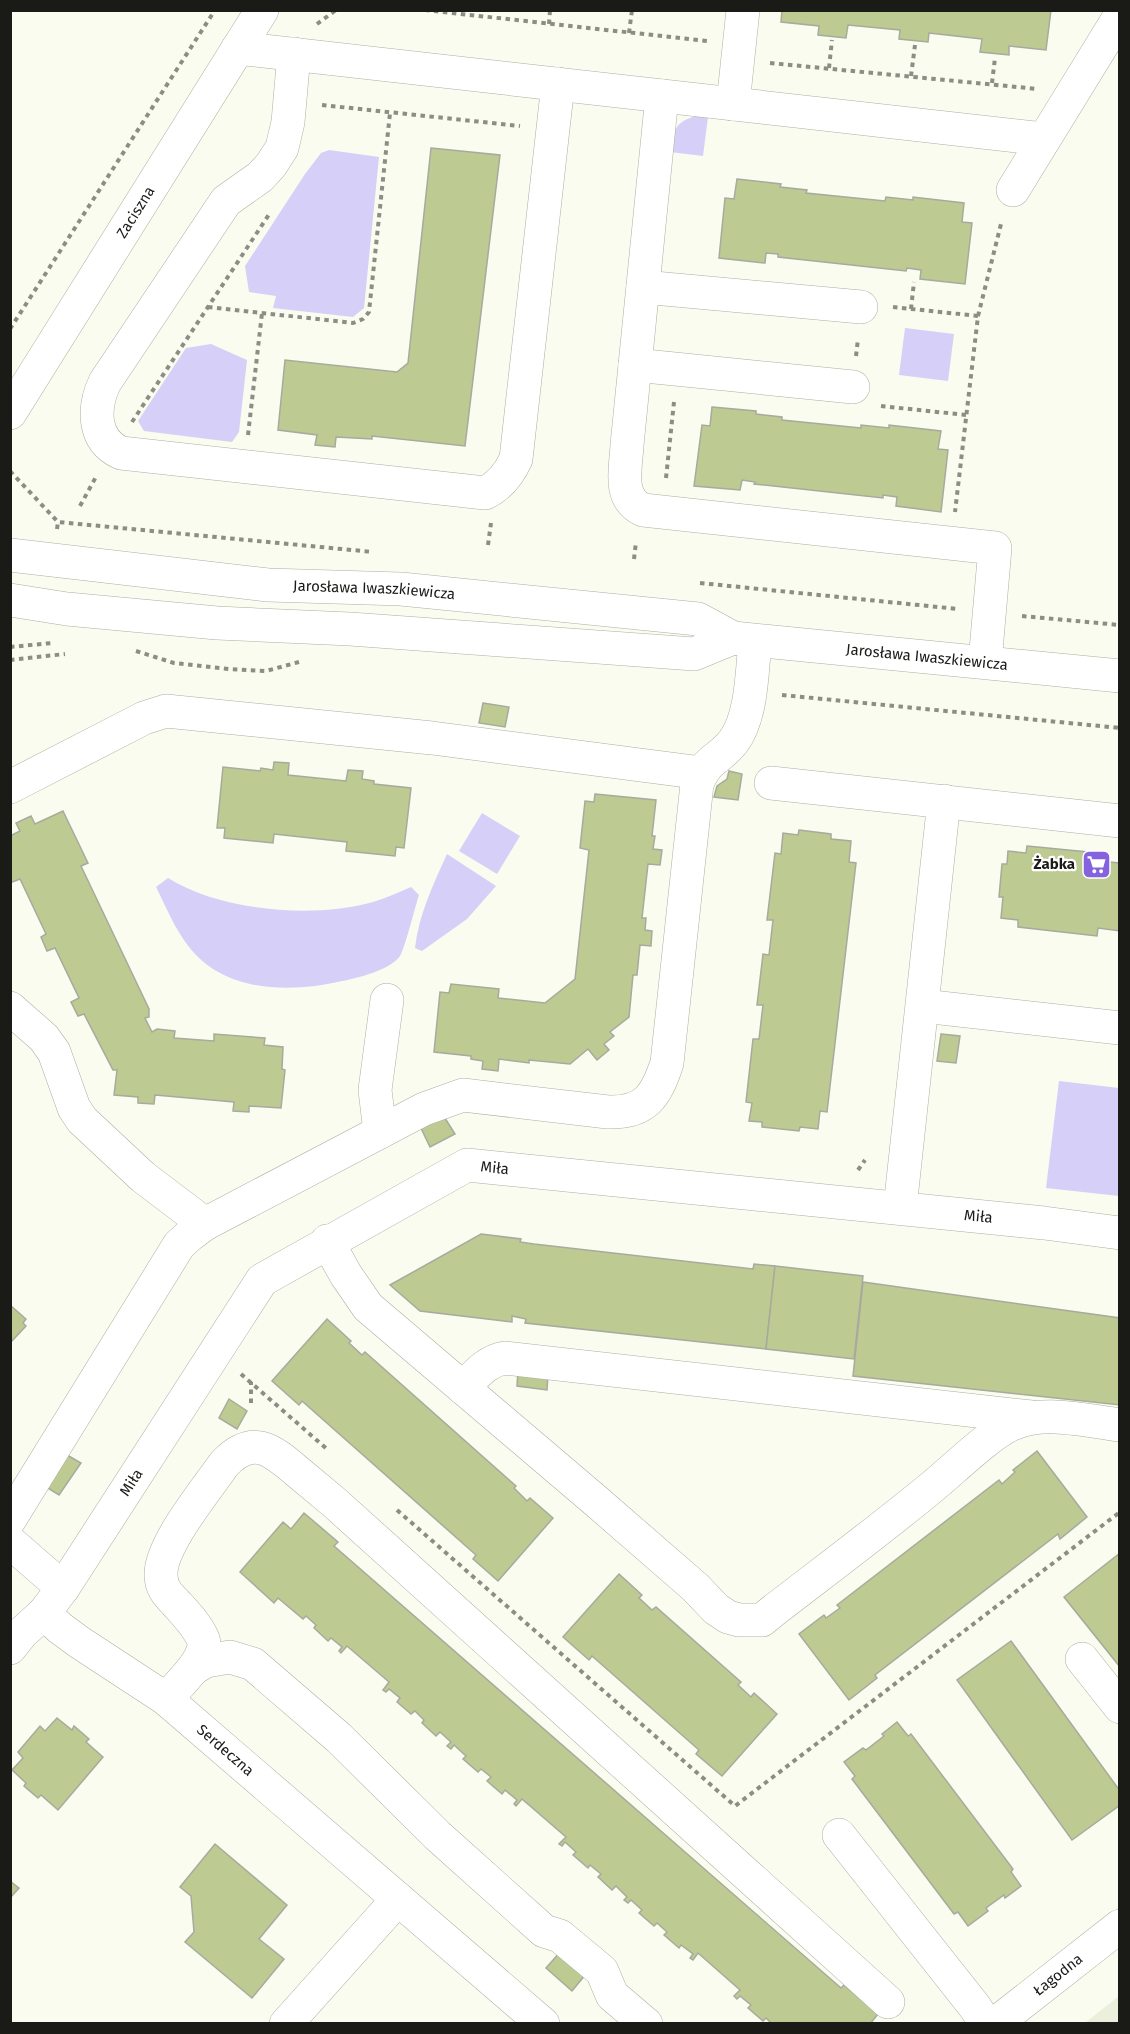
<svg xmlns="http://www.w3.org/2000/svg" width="1130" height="2034" viewBox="0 0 1130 2034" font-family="'Fira Sans',sans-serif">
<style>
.built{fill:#ebf0dc}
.green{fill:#d6cff8}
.building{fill:#bdca91;stroke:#a7aa9e;stroke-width:1.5}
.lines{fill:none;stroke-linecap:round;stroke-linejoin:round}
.minor-casing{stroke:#acafa3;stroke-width:34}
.path{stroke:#8c8e85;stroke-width:4;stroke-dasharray:4.5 4.5;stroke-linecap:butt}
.minor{stroke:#fff;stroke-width:33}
.labels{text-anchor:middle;stroke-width:4.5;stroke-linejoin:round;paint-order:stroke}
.street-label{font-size:15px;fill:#1a1b17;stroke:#fff}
.poi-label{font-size:15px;font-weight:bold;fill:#1a1b17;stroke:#fff;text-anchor:end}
</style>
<rect width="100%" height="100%" fill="#f9fcef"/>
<!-- built -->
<polygon class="built" points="1119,1996 1119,2023 1085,2023"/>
<!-- green -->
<g class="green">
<path d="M696,116L708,117L703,156L670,152C673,132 674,122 696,116Z"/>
<polygon points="329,150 379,157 364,308 353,317 273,308 276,296 249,292 245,266 305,174 321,153"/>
<polygon points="905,328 954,334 948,381 899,375"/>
<polygon points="211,344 247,360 239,432 232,442 144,431 138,421 186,348"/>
<polygon points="482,813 520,836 497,874 459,851"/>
<path d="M447,854L496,886L467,919L422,951L415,948C419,914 433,885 447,854Z"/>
<path d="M168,878C220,911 314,919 373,902C386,898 399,892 411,887L419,895C415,907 405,948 400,956C390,970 358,978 342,981C290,993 225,993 189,947C175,929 166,907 156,887Z"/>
<polygon points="1059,1081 1119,1088 1119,1196 1046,1188"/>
</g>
<!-- building -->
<g class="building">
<polygon points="782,10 1051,10 1046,50 1009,46 1009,55 980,52 982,39 929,33 928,42 899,39 900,30 848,25 846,38 818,35 819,26 781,22"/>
<polygon points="431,148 500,155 465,446 372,436 372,439 336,437 335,447 315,445 317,435 278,430 285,360 397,372 408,363"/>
<polygon points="737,179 781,184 780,187 807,190 806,193 885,201 886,197 913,200 913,197 964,203 962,222 972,223 965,284 920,279 921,270 907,268 906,271 778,257 778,254 766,253 765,263 719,258 725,198 734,199"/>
<polygon points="712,407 756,411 756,414 782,417 782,420 861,428 861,425 889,428 889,425 941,431 938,449 948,450 941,512 896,506 897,497 883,495 883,498 754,484 755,482 742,480 740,490 694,486 702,425 710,426"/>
<polygon points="483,703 509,707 505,727 479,723"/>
<polygon points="274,762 289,763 288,775 346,781 348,770 363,771 362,779 374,781 374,784 411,788 404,848 396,847 395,856 346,851 347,842 274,834 273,843 224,838 225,828 217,828 223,767 260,771 261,768 273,770"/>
<polygon points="729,771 742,774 738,800 714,797 717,786 727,779"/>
<polygon points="595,794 656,800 652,836 655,836 653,849 662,850 660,865 648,864 642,918 646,918 645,930 652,931 651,946 640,945 637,975 633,975 629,1017 610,1032 614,1036 604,1044 609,1050 597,1060 588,1049 570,1064 529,1060 529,1063 499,1059 498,1071 482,1069 483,1061 471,1059 471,1056 434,1052 440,992 449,993 451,984 499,989 498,998 545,1003 575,979 589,850 580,848 585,801 594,802"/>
<polygon points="63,811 88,863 81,866 149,1009 149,1017 145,1018 152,1032 157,1029 175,1031 174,1038 214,1041 214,1034 265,1038 264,1045 283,1047 282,1069 285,1070 281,1108 249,1106 249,1112 233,1111 234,1102 155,1095 154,1104 138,1103 138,1097 114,1095 117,1070 113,1070 84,1014 78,1016 71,1002 79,998 55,948 47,951 41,937 46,934 20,879 10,883 10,836 20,831 16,823 31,816 35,824"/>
<polygon points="799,830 831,834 831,839 851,841 849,862 856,863 827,1112 820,1111 818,1129 800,1127 799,1131 762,1127 762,1122 749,1121 752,1103 746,1102 753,1039 759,1039 763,1005 757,1005 763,954 769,955 773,920 767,920 775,853 781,854 783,833 798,835"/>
<polygon points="1027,846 1088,852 1087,860 1120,863 1120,931 1098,928 1097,936 1018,927 1018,920 1001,918 1003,897 999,897 1002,864 1007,864 1008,851 1026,853"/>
<polygon points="941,1034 960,1036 956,1063 937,1061"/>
<polygon points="443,1115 455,1134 430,1147 420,1126"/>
<polygon points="481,1234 521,1239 520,1242 534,1244 753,1269 754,1264 775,1266 766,1349 525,1323 526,1319 512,1316 512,1322 420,1311 390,1285"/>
<polygon points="775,1266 863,1276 854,1359 766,1349"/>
<polygon points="863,1282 1120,1318 1120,1405 853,1376"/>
<polygon points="10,1305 26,1319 23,1323 26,1326 10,1343"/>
<polygon points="327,1319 351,1341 349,1343 362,1355 365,1352 516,1486 514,1488 527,1501 530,1498 553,1518 498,1581 473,1559 476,1555 302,1401 299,1405 272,1381"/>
<polygon points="518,1370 548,1374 547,1390 517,1386"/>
<polygon points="229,1399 247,1411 237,1429 219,1418"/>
<polygon points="1037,1451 1087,1517 1060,1539 1058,1534 875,1675 877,1678 849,1700 799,1634 824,1615 826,1618 840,1608 837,1605 999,1480 1002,1484 1015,1472 1013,1470"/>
<polygon points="67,1455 81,1463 59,1495 46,1487"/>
<polygon points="304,1513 338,1542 334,1546 841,1988 844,1985 878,2014 870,2024 772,2024 766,2018 763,2021 748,2008 751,2005 740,1996 737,1999 734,1996 740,1990 698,1953 693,1960 690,1958 693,1954 681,1945 679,1948 664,1935 667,1932 657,1923 654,1926 639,1913 642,1910 631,1900 628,1903 624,1900 627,1897 616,1886 612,1890 598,1877 601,1874 590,1865 588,1868 573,1855 576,1852 565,1842 562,1846 559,1844 566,1837 522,1799 516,1806 514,1804 517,1800 505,1790 502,1794 487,1781 491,1777 481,1769 478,1772 463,1759 466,1756 454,1745 451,1749 447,1746 451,1742 440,1732 436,1736 422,1723 424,1720 415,1711 411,1714 397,1702 400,1698 389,1689 386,1692 383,1690 389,1682 347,1646 341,1653 339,1651 342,1647 331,1638 328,1641 314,1628 316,1625 306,1616 303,1619 278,1598 274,1603 240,1572 283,1522 291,1529"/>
<polygon points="1120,1553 1120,1667 1064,1597"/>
<polygon points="619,1574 642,1595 639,1598 652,1610 656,1607 741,1682 738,1685 751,1697 754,1693 777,1714 722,1776 696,1754 699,1750 592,1656 589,1660 563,1637"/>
<polygon points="1011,1641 1120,1791 1120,1805 1072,1840 957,1680"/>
<polygon points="57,1718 72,1730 74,1726 89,1739 86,1742 103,1757 58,1810 41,1795 38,1798 24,1786 26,1783 12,1770 23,1758 18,1752 40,1726 45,1731"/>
<polygon points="897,1722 908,1736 911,1734 1013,1869 1011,1872 1021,1886 1005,1898 1004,1895 986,1908 988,1911 968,1926 958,1912 954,1914 852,1779 855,1776 844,1762 863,1748 866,1750 884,1736 882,1734"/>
<polygon points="215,1844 287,1905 259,1939 284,1959 252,1998 185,1942 194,1932 191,1896 180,1887"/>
<polygon points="10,1881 19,1888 10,1898"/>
<polygon points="561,1951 586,1974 572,1991 546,1968"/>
</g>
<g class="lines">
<defs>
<g id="minor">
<polyline points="238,48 1043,139"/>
<path d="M294,54L288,122L282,148L271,165L260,177L226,201L105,382C93,407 92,440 121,453L485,493C500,486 509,474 516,459L558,84"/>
<path d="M662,96L627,445C626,468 617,498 643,510L995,548L985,662"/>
<polyline points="733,104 743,10"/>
<polyline points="1013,190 1120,16"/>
<polyline points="643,287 861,307"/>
<polyline points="635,365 853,387"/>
<path id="s1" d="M10,413L262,10"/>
<path id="s2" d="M10,555L268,585L401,589L698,619L733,638L1120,676"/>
<polyline points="10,600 67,609 217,623 350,629 694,654 733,638"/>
<polyline points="771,783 1120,821"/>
<polyline points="10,787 144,718 166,711 432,738 702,773"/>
<polyline points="923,1006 1120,1028"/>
<path d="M10,1008L44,1038L54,1052L74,1108L82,1120L143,1177L205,1224L424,1109L463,1095L608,1112C646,1113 656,1096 667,1063L697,784C708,757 718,761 733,742C752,718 752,671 755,641"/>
<polyline points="380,1132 375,1090 387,1000"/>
<polyline points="900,1208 944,801"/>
<path d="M327,1241L346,1275L368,1307L596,1501L695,1587L716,1609L728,1617L739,1620H762L773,1611C826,1570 880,1530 932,1487C953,1470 992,1431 1015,1423C1047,1410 1087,1421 1120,1425"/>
<path d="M463,1388C476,1375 486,1361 505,1358L1031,1417"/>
<polyline points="10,1519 179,1245 190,1235 205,1224"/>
<polyline points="10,1542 63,1588"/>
<path id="s3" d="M44,1613L60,1628L79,1642L166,1699L543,2024"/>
<path id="s4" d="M10,1648L22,1633L44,1613L63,1588L262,1280L467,1165L1044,1223L1120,1233"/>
<polyline points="1082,1659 1120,1707"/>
<polyline points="194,1668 206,1661 230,1657 253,1664 339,1738 438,1836 544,1931 560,1936 602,1971 612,1995 646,2024"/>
<path d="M166,1699C177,1686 210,1657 203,1639C197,1625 185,1613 175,1602C167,1594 161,1587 161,1575C160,1545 207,1489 224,1464C253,1433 272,1450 299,1473C311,1483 323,1493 335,1503L888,2002"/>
<polyline points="839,1835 975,2007 986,2024"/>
<polyline points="286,2024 398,1899"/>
<path id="s5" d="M995,2024L1120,1926"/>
</g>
</defs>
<!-- minor casing -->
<use href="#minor" class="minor-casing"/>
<!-- path -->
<g class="path">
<polyline points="425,10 707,41"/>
<polyline points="317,24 336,10"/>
<polyline points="549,24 550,10"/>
<polyline points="629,33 632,10"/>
<polyline points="770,63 1038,89"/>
<polyline points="829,68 832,40"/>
<polyline points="911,76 915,45"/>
<polyline points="992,83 995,58"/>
<polyline points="322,105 520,126"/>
<polyline points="208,307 353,323 363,319 369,312 390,113"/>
<polyline points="893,307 978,316 955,512"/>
<polyline points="911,309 914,282"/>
<polyline points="978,316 1002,220"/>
<polyline points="10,329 215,10"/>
<polyline points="856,356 858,339"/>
<polyline points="881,406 966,415"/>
<polyline points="132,422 270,213"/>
<polyline points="248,435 262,313"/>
<polyline points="10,471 58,522"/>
<polyline points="666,478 674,402"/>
<polyline points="80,506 97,475"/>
<polyline points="57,529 58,522 373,552"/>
<polyline points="488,545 491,523"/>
<polyline points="634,559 636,542"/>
<polyline points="700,583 958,609"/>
<polyline points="1022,616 1120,625"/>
<polyline points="10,647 52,643"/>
<polyline points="136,651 174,663 229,669 266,671 299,662"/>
<polyline points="10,660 65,654"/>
<polyline points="782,695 1120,728"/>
<polyline points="858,1170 865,1160"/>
<polyline points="241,1374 328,1450"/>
<polyline points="251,1403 251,1382"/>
<polyline points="397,1510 735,1806 1120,1512"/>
</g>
<!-- minor -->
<use href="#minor" class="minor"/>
</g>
<!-- icons -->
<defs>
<symbol id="supermarket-square" viewBox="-11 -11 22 22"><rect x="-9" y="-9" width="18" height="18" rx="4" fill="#8663de" stroke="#fff"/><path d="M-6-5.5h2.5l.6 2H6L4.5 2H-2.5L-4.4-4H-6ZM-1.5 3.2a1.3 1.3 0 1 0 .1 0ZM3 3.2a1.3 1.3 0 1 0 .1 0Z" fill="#fff"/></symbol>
</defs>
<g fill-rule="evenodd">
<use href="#supermarket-square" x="1080" y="848" width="33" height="33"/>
</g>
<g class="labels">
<!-- street labels -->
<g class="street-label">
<text dy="5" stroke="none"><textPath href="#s1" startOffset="237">Zaciszna</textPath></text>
<text dy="5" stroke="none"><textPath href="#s2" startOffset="366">Jarosława Iwaszkiewicza</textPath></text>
<text dy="5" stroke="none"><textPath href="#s2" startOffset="926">Jarosława Iwaszkiewicza</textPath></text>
<text dy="5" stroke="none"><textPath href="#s4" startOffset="710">Miła</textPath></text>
<text dy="5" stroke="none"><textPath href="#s4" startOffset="1196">Miła</textPath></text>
<text dy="5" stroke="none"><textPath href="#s4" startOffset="206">Miła</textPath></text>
<text dy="5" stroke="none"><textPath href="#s3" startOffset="228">Serdeczna</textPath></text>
<text dy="5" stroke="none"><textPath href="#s5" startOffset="80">Łagodna</textPath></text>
</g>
<!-- poi labels -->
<g class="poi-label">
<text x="1075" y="869">Żabka</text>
</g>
</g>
<!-- border -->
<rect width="1130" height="2034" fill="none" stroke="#1a1b17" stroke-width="24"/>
</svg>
